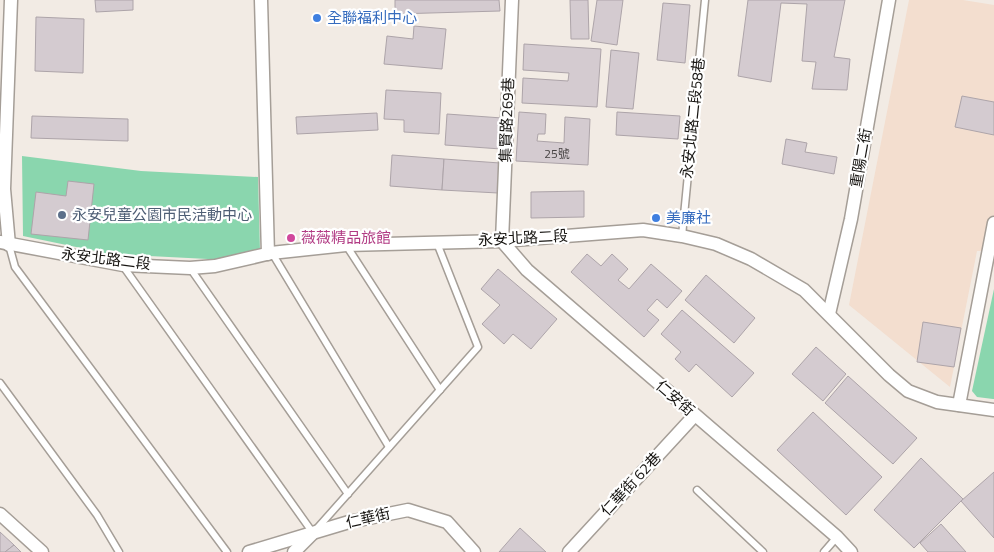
<svg xmlns="http://www.w3.org/2000/svg" width="994" height="552" viewBox="0 0 994 552" font-family="'Titillium Web','Noto Sans TC',sans-serif">
<style>
.commercial{fill:#f3decf}
.green{fill:#8ad6ae}
.building{fill:#d4cbd0;stroke:#ada4a9}
.lines{fill:none;stroke-linecap:round;stroke-linejoin:round}
.lane-casing{stroke:#a59e97;stroke-width:9}
.street-casing{stroke:#a59e97;stroke-width:15}
.lane{stroke:#fff;stroke-width:6}
.street{stroke:#fff;stroke-width:12}
.shop-dot{fill:#3f7fe0;stroke:#fff;stroke-width:2}
.service-dot{fill:#5c6f8a;stroke:#fff;stroke-width:2}
.hotel-dot{fill:#d1479c;stroke:#fff;stroke-width:2}
.labels{text-anchor:middle;stroke-width:4.5;stroke-linejoin:round;paint-order:stroke}
.number-label{font-size:12px;fill:#464242}
.shop-label{font-size:15px;fill:#366cbe;stroke:#fff;text-anchor:start}
.street-label{font-size:15px;fill:#171512;stroke:#fff}
.service-label{font-size:15px;fill:#4e5e75;stroke:#fff;text-anchor:start}
.hotel-label{font-size:15px;fill:#b23c85;stroke:#fff;text-anchor:start}
</style>
<rect width="100%" height="100%" fill="#f2ebe4"/>
<!-- commercial -->
<polygon class="commercial" points="909,0 963,0 994,5 994,251 977,251 950,387 849,305"/>
<!-- green -->
<g class="green">
<polygon points="22,156 141,171 258,177 260,251 247,261 110,254 23,236"/>
<polygon points="994,289 994,399 993,399 977,397 972,391"/>
</g>
<!-- building -->
<g class="building">
<polygon points="95,0 133,0 133,10 96,12"/>
<polygon points="395,0 499,0 500,11 395,14"/>
<polygon points="570,0 588,0 589,39 571,39"/>
<polygon points="597,0 623,0 617,45 591,41"/>
<polygon points="748,0 845,0 834,57 850,59 847,90 812,89 816,62 802,61 807,4 781,3 771,82 738,76"/>
<polygon points="663,3 690,5 685,63 657,60"/>
<polygon points="36,17 84,19 83,73 35,71"/>
<polygon points="414,26 446,29 442,69 384,64 387,36 413,39"/>
<polygon points="524,44 601,49 597,107 522,103 523,78 568,81 569,73 523,70"/>
<polygon points="611,50 639,53 633,109 606,107"/>
<polygon points="386,90 441,93 439,134 404,132 404,120 384,119"/>
<polygon points="962,96 994,102 994,135 955,127"/>
<polygon points="519,112 546,114 545,134 538,134 537,141 564,143 565,117 590,119 588,165 516,161"/>
<polygon points="617,112 680,116 678,139 616,135"/>
<polygon points="377,113 378,130 297,134 296,117"/>
<polygon points="447,114 502,118 501,149 445,145"/>
<polygon points="32,116 128,119 128,141 31,138"/>
<polygon points="786,139 807,143 805,152 837,157 834,174 782,164"/>
<polygon points="392,155 444,159 442,190 390,186"/>
<polygon points="444,159 500,163 498,193 442,190"/>
<polygon points="68,181 94,184 88,240 31,234 36,192 66,196"/>
<polygon points="584,191 584,217 531,218 531,192"/>
<polygon points="587,254 601,266 612,254 628,269 618,280 629,289 651,264 682,291 667,308 657,299 647,310 659,320 644,337 571,272"/>
<polygon points="498,269 557,319 531,349 513,334 504,344 482,324 500,305 481,289"/>
<polygon points="706,275 755,318 734,343 685,300"/>
<polygon points="682,310 754,373 732,397 696,364 689,372 675,359 681,352 661,334"/>
<polygon points="923,322 961,328 954,367 917,362"/>
<polygon points="816,347 846,374 823,401 792,374"/>
<polygon points="848,376 917,438 893,464 825,403"/>
<polygon points="813,412 882,477 846,515 777,450"/>
<polygon points="921,458 963,499 914,548 874,510"/>
<polygon points="994,472 994,538 961,501"/>
<polygon points="941,524 966,552 928,552 920,543"/>
<polygon points="520,528 546,552 499,552"/>
<polygon points="0,532 14,545 5,552 0,552"/>
<polygon points="14,545 21,552 5,552"/>
</g>
<g class="lines">
<defs>
<g id="lane">
<polyline points="682,236 705,0"/>
<polyline points="9,245 15,267 227,552"/>
<polyline points="346,245 440,390"/>
<polyline points="272,253 389,447"/>
<polyline points="123,266 313,533 478,347 437,243"/>
<polyline points="190,268 348,494"/>
<polyline points="0,383 97,515 119,552"/>
<polyline points="697,490 763,552"/>
<polyline points="824,552 837,537"/>
</g>
<g id="street">
<polyline points="261,0 268,254"/>
<polyline points="512,0 502,241 527,270 837,537 851,552"/>
<polyline points="0,242 123,265 190,268 215,266 271,253 346,245 502,241 643,230 682,236 716,244 751,259 804,290 889,375 908,391 937,402 994,410"/>
<polyline points="9,245 4,189 11,0"/>
<polyline points="829,314 851,219 889,0"/>
<polyline points="959,405 994,223"/>
<polyline points="0,514 42,552"/>
<polyline points="249,552 349,522 408,510 447,522 474,552"/>
<polyline points="294,552 312,534"/>
<polyline points="569,552 694,416"/>
</g>
</defs>
<!-- lane casing -->
<use href="#lane" class="lane-casing"/>
<!-- street casing -->
<use href="#street" class="street-casing"/>
<!-- lane -->
<use href="#lane" class="lane"/>
<!-- street -->
<use href="#street" class="street"/>
</g>
<!-- markers -->
<g class="shop-dot">
<circle cx="317" cy="18" r="5"/>
<circle cx="656" cy="218" r="5"/>
</g>
<circle class="service-dot" cx="62" cy="215" r="5"/>
<circle class="hotel-dot" cx="291" cy="238" r="5"/>
<g class="labels">
<!-- number labels -->
<g class="number-label">
<text x="557" y="158">25號</text>
</g>
<!-- shop labels -->
<g class="shop-label">
<text x="327" y="23">全聯福利中心</text>
<text x="666" y="223">美廉社</text>
</g>
<!-- street labels -->
<g class="street-label">
<text transform="translate(693 118) rotate(-84)" y="5">永安北路二段58巷</text>
<text transform="translate(507 120) rotate(-88)" y="5">集賢路269巷</text>
<text transform="translate(861 158) rotate(-80)" y="5">重陽二街</text>
<text transform="translate(523 238) rotate(-3)" y="5">永安北路二段</text>
<text transform="translate(106 259) rotate(7)" y="5">永安北路二段</text>
<text transform="translate(675 398) rotate(41)" y="5">仁安街</text>
<text transform="translate(631 484) rotate(-47)" y="5">仁華街 62巷</text>
<text transform="translate(368 518) rotate(-13)" y="5">仁華街</text>
</g>
<!-- service labels -->
<g class="service-label">
<text x="72" y="220">永安兒童公園市民活動中心</text>
</g>
<!-- hotel labels -->
<g class="hotel-label">
<text x="301" y="243">薇薇精品旅館</text>
</g>
</g>
</svg>
